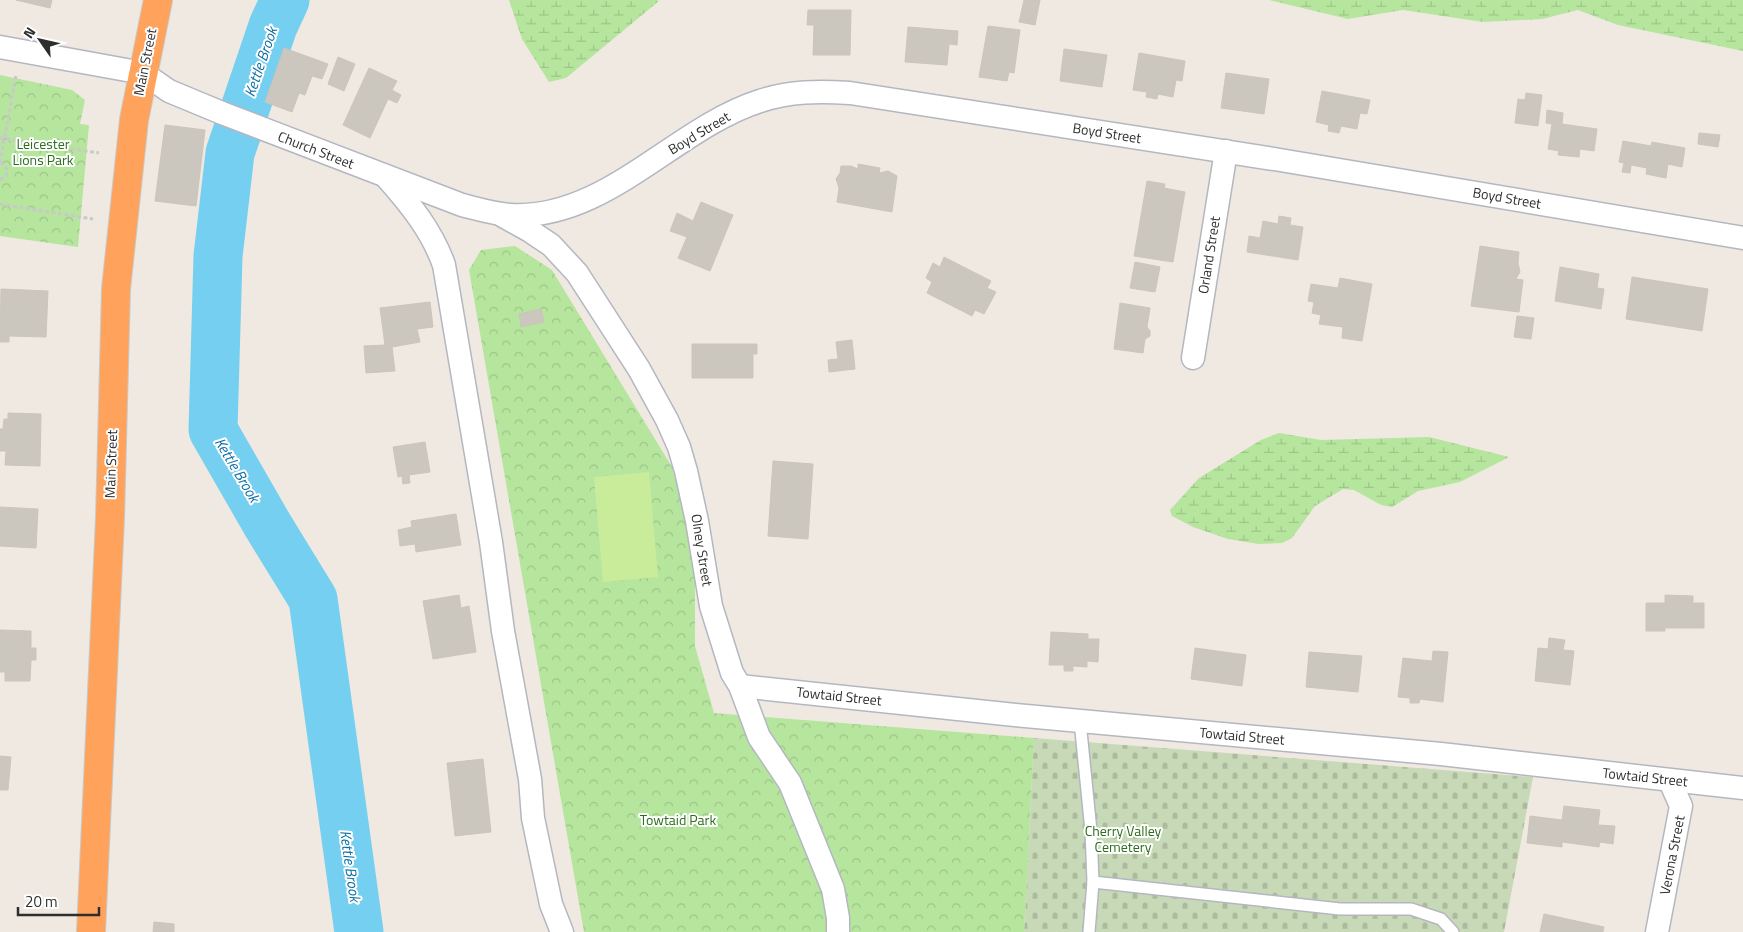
<svg xmlns="http://www.w3.org/2000/svg" width="1743" height="932" viewBox="0 0 1743 932" font-family="'Titillium Web',sans-serif">
<style>
.wetland{fill:url(#wetland-marsh)}
.cemetery{fill:url(#cemetery-stones)}
.park{fill:url(#park-crowns)}
.pitch{fill:#c9ec9a}
.lines{fill:none;stroke-linecap:round;stroke-linejoin:round}
.river{stroke:#75cff0;stroke-width:49}
.building{fill:#cbc7bf;stroke:#cbc5ba}
.lane-casing{stroke:#b4b7c1;stroke-width:14}
.street-casing{stroke:#b4b7c1;stroke-width:25}
.highway-casing{stroke:#c9c9c9;stroke-width:30}
.path{stroke:#c9c9c9;stroke-width:3;stroke-dasharray:4 2.5;stroke-linecap:butt}
.lane{stroke:#fff;stroke-width:11}
.street{stroke:#fff;stroke-width:22}
.highway{stroke:#ffa35c;stroke-width:28}
.labels{text-anchor:middle;stroke-width:4;stroke-linejoin:round;paint-order:stroke}
.street-label{font-size:14px;fill:#2e2e2e;stroke:#fff}
.park-label{font-size:14px;fill:#2c6e1b;stroke:#fff}
.water-label{font-size:15px;font-style:italic;fill:#0d6fa3;stroke:#fff}
</style>
<defs>
<pattern id="wetland-marsh" width="20" height="14" patternUnits="userSpaceOnUse" patternTransform="scale(1.25)"><rect width="20" height="14" fill="#b6e59e"/><path d="M1 5h8M5 5V1M11 12h8M15 12V8" fill="none" stroke="#9dc588"/></pattern>
<pattern id="cemetery-stones" width="16" height="16" patternUnits="userSpaceOnUse" patternTransform="scale(1.25)"><rect width="16" height="16" fill="#c8d9b8"/><path d="M2 7V4a2 2 0 0 1 4 0v3zM10 15v-3a2 2 0 0 1 4 0v3z" fill="#acbb9e"/></pattern>
<pattern id="park-crowns" width="20" height="18" patternUnits="userSpaceOnUse" patternTransform="scale(1.25)"><rect width="20" height="18" fill="#b6e59e"/><path d="M2 6a3 3 0 1 1 6 0M12 15a3 3 0 1 1 6 0" fill="none" stroke="#9dc588"/></pattern>
</defs>
<rect width="100%" height="100%" fill="#efe9e1"/>
<!-- wetland -->
<g class="wetland">
<polygon points="509,0 657,0 659,1 566,78 549,82 522,39"/>
<polygon points="1269,0 1743,0 1743,51 1618,25 1578,10 1542,19 1483,22 1403,10 1348,19"/>
<polygon points="1279,433 1321,440 1429,437 1509,457 1460,482 1418,491 1392,507 1381,505 1354,490 1343,489 1315,506 1292,538 1282,543 1259,544 1228,539 1193,527 1172,516 1170,510 1199,478 1261,440"/>
</g>
<!-- cemetery -->
<polygon class="cemetery" points="1034,738 1533,777 1504,932 1024,932"/>
<!-- park -->
<g class="park">
<polygon points="0,75 72,90 85,100 80,124 89,125 78,247 0,236"/>
<polygon points="515,246 552,270 672,467 695,550 695,646 714,713 1034,738 1024,932 584,932 469,270 481,250"/>
</g>
<!-- pitch -->
<polygon class="pitch" points="649,472 658,577 603,582 594,477"/>
<g class="lines">
<!-- river -->
<polyline class="river" points="285,0 273,26 230,153 218,256 213,430 267,524 313,599 359,932"/>
</g>
<!-- building -->
<g class="building">
<polygon points="16,0 52,0 50,8"/>
<polygon points="1024,0 1040,0 1035,25 1019,22"/>
<polygon points="808,10 851,10 850,55 813,55 814,25 807,25"/>
<polygon points="988,26 1020,30 1014,73 1009,72 1007,81 979,77"/>
<polygon points="908,27 958,31 957,45 949,44 947,65 905,62"/>
<polygon points="284,48 328,64 322,79 312,76 305,95 299,93 292,112 265,102"/>
<polygon points="1064,49 1107,55 1102,87 1060,81"/>
<polygon points="1139,53 1185,61 1182,81 1176,80 1173,97 1158,94 1157,99 1146,97 1147,92 1133,90"/>
<polygon points="338,57 355,64 344,91 328,84"/>
<polygon points="369,68 397,81 392,90 401,95 397,103 388,99 370,138 343,125"/>
<polygon points="1226,73 1269,79 1264,114 1221,108"/>
<polygon points="1322,91 1370,100 1367,114 1360,113 1357,129 1341,126 1339,133 1328,131 1329,125 1316,122"/>
<polygon points="1526,93 1542,95 1538,126 1515,123 1518,99 1525,100"/>
<polygon points="1547,110 1563,113 1562,124 1597,129 1594,151 1580,149 1579,157 1558,155 1559,151 1548,149 1552,124 1546,123"/>
<polygon points="165,125 205,130 196,206 155,201"/>
<polygon points="1699,133 1720,135 1718,147 1698,144"/>
<polygon points="1623,141 1651,146 1652,142 1685,148 1682,167 1668,164 1666,178 1646,174 1647,168 1631,165 1630,173 1622,172 1624,163 1619,162"/>
<polygon points="858,164 880,168 879,173 888,171 897,176 892,212 837,202 839,188 836,179 840,173 841,166 851,166 858,169"/>
<polygon points="1147,181 1165,184 1164,188 1185,192 1173,262 1134,256"/>
<polygon points="701,202 733,215 710,271 678,258 687,237 670,231 677,213 693,221"/>
<polygon points="1279,216 1291,218 1290,225 1303,227 1298,260 1247,252 1249,236 1260,238 1263,221 1278,224"/>
<polygon points="1480,246 1519,252 1518,263 1520,272 1516,279 1523,280 1519,312 1471,306"/>
<polygon points="944,257 991,281 987,288 996,292 984,314 975,310 972,316 927,293 932,282 926,278 933,263 940,267"/>
<polygon points="1135,262 1160,267 1155,292 1130,288"/>
<polygon points="1560,267 1599,274 1597,288 1604,289 1601,309 1555,301"/>
<polygon points="1632,277 1708,289 1702,331 1626,319"/>
<polygon points="1340,278 1372,284 1362,341 1342,338 1343,327 1319,324 1321,315 1312,313 1314,302 1308,301 1311,284 1338,288"/>
<polygon points="1,289 48,291 46,337 9,336 9,342 0,342"/>
<polygon points="430,302 433,327 417,329 420,342 392,347 395,371 366,373 364,346 385,345 380,308"/>
<polygon points="1120,303 1150,308 1147,327 1150,331 1150,336 1145,339 1143,353 1114,349"/>
<polygon points="541,309 544,322 521,327 519,314"/>
<polygon points="1517,316 1534,318 1531,339 1514,337"/>
<polygon points="852,340 855,369 829,372 828,360 838,359 836,342"/>
<polygon points="692,344 757,344 757,354 753,354 753,378 692,378"/>
<polygon points="8,413 41,414 40,466 5,465 6,451 0,451 0,429 3,429 4,419 8,419"/>
<polygon points="425,442 430,472 409,475 410,483 403,484 402,476 398,477 393,447"/>
<polygon points="773,461 813,464 808,539 768,536"/>
<polygon points="0,507 38,509 36,548 0,546"/>
<polygon points="456,514 461,545 416,552 415,544 400,546 398,530 412,527 411,521"/>
<polygon points="459,595 461,608 469,606 476,652 433,659 423,601"/>
<polygon points="1665,595 1693,596 1693,603 1704,603 1704,628 1665,628 1665,631 1646,631 1646,603 1665,603"/>
<polygon points="0,630 31,631 31,648 36,648 36,660 31,660 30,681 5,681 5,672 0,672"/>
<polygon points="1051,632 1088,634 1088,639 1099,639 1098,662 1087,661 1087,667 1073,666 1073,671 1064,671 1064,665 1049,665"/>
<polygon points="1549,638 1565,640 1563,650 1574,651 1570,685 1535,681 1538,648 1548,649"/>
<polygon points="1195,648 1246,655 1242,686 1191,679"/>
<polygon points="1433,651 1448,652 1443,702 1420,699 1419,703 1410,703 1410,698 1398,697 1403,658 1432,661"/>
<polygon points="1309,652 1362,656 1358,692 1306,687"/>
<polygon points="0,756 11,757 8,790 0,790"/>
<polygon points="483,759 491,832 455,836 447,763"/>
<polygon points="1564,806 1600,810 1598,825 1615,826 1613,844 1600,842 1599,847 1562,842 1562,847 1527,843 1530,816 1562,820"/>
<polygon points="1544,914 1604,927 1603,932 1540,932"/>
<polygon points="154,922 174,924 174,932 153,932"/>
</g>
<g class="lines">
<defs>
<g id="lane">
<polyline points="1080,721 1091,831 1093,882"/>
<polyline points="1089,932 1093,882 1340,909 1411,909 1441,919 1453,932"/>
</g>
<g id="street">
<path d="M0,47L143,73L169,91L222,113L462,205C478,209 494,214 511,215C606,220 675,128 760,101C790,91 819,91 850,93L1280,160L1743,238"/>
<path d="M387,178C410,204 432,231 444,265L491,542L503,631L530,779L533,818L551,904L562,932"/>
<polyline points="503,216 530,231 551,245 577,273 639,369 667,420 679,447 686,471 697,521 711,606 732,673 740,686 759,737 790,783 833,889 838,918 838,932"/>
<polyline points="1193,358 1226,151"/>
<polyline points="740,686 1015,715 1441,754 1743,788"/>
<polyline points="1657,932 1681,806 1670,781"/>
</g>
<polyline id="highway" points="91,932 110,518 116,289 134,120 158,0"/>
</defs>
<!-- lane casing -->
<use href="#lane" class="lane-casing"/>
<!-- street casing -->
<use href="#street" class="street-casing"/>
<!-- highway casing -->
<use href="#highway" class="highway-casing"/>
<!-- path -->
<g class="path">
<polyline points="0,138 99,153"/>
<polyline points="0,163 16,75"/>
<path d="M0,163C7,165 8,170 6,176L0,180"/>
<polyline points="0,204 93,219"/>
</g>
<!-- lane -->
<use href="#lane" class="lane"/>
<!-- street -->
<use href="#street" class="street"/>
<!-- highway -->
<use href="#highway" class="highway"/>
</g>
<g class="labels">
<!-- street labels -->
<g class="street-label">
<text transform="translate(145 62) rotate(-79)" y="5">Main Street</text>
<text transform="translate(699 133) rotate(-31)" y="5">Boyd Street</text>
<text transform="translate(1107 133) rotate(9)" y="5">Boyd Street</text>
<text transform="translate(316 150) rotate(21)" y="5">Church Street</text>
<text transform="translate(1507 198) rotate(10)" y="5">Boyd Street</text>
<text transform="translate(1209 255) rotate(-81)" y="5">Orland Street</text>
<text transform="translate(111 464) rotate(-88)" y="5">Main Street</text>
<text transform="translate(702 550) rotate(81)" y="5">Olney Street</text>
<text transform="translate(839 696) rotate(6)" y="5">Towtaid Street</text>
<text transform="translate(1242 736) rotate(5)" y="5">Towtaid Street</text>
<text transform="translate(1645 777) rotate(6)" y="5">Towtaid Street</text>
<text transform="translate(1672 855) rotate(-79)" y="5">Verona Street</text>
</g>
<!-- park labels -->
<g class="park-label">
<text x="43" y="149">Leicester<tspan x="43" dy="16">Lions Park</tspan></text>
<text x="678" y="825">Towtaid Park</text>
<text x="1123" y="836">Cherry Valley<tspan x="1123" dy="16">Cemetery</tspan></text>
</g>
<!-- water labels -->
<g class="water-label">
<text transform="translate(261 62) rotate(-71)" y="5">Kettle Brook</text>
<text transform="translate(237 470) rotate(59)" y="5">Kettle Brook</text>
<text transform="translate(350 866) rotate(82)" y="5">Kettle Brook</text>
</g>
</g>
<!-- north arrow -->
<g transform="translate(40 40) rotate(304)" stroke="#ffffff" stroke-width="4" paint-order="stroke">
<path d="M0-4L9 19L0 12L-9 19Z" fill="#2e2e2e"/>
<text y="-8" font-size="14" font-weight="bold" text-anchor="middle" fill="#2e2e2e">N</text>
</g>
<!-- scale -->
<path d="M18 907v8h81v-8" fill="none" stroke="#2e2e2e" stroke-width="2.5"/>
<text x="25" y="907" font-size="15" fill="#2e2e2e" stroke="#ffffff" stroke-width="4" paint-order="stroke">20 m</text>
</svg>
